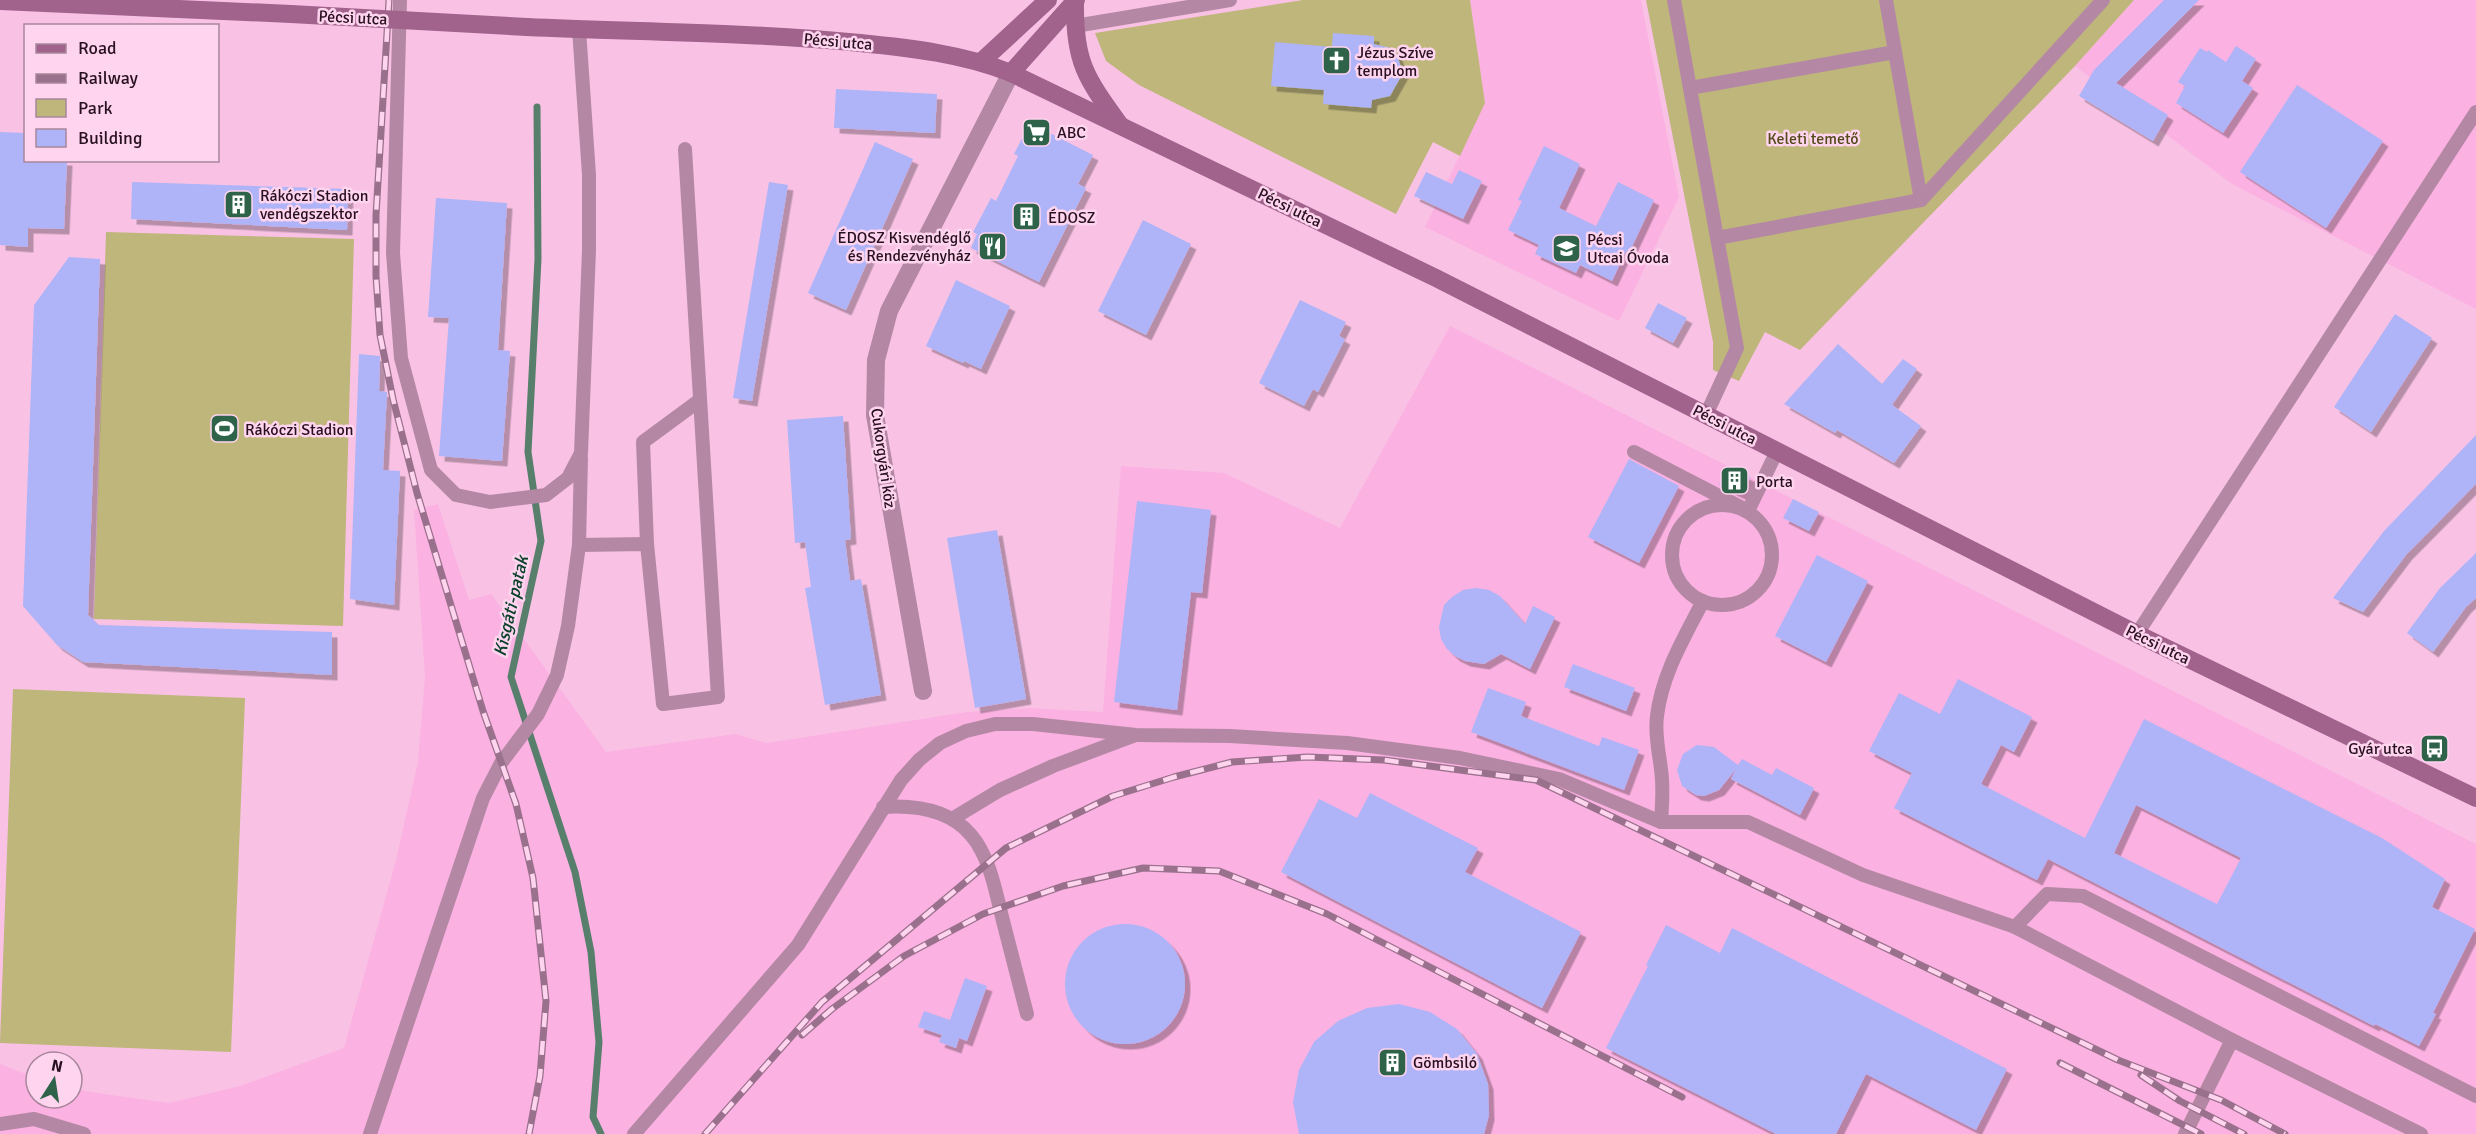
<svg xmlns="http://www.w3.org/2000/svg" width="2476" height="1134" viewBox="0 0 2476 1134" font-family="Signika,sans-serif">
<style>
.built{fill:#fbb1e1}
.green{fill:#bfb67c}
.lines{fill:none;stroke-linecap:round;stroke-linejoin:round}
.stream{stroke:#587f6c;stroke-width:7}
.building{fill:#aeb4f7;fill-rule:evenodd;filter:url(#shadow)}
.lane{stroke:#b488a4;stroke-width:14}
.street{stroke:#b488a4;stroke-width:18}
.secondary{stroke:#a1628c;stroke-width:18}
.rail-casing{stroke:#9a718c;stroke-width:7}
.rail{stroke:#fed4ee;stroke-width:4.5;stroke-dasharray:14;stroke-linecap:butt}
.secondary-bridge{stroke:#a1628c;stroke-width:18}
.labels{text-anchor:middle;stroke-width:5;stroke-linejoin:round;paint-order:stroke}
.street-label{font-size:16px;fill:#281020;stroke:#fed4ee}
.poi-label{font-size:16px;fill:#281020;stroke:#fed4ee;text-anchor:start}
.park-label{font-size:16px;fill:#524b19;stroke:#fed4ee}
.water-label{font-size:18px;font-style:italic;fill:#09412a;stroke:#fed4ee}
</style>
<defs>
<filter id="shadow"><feDropShadow dx="5.5" dy="5.5" stdDeviation="0" flood-color="#0004"/></filter>
</defs>
<rect width="100%" height="100%" fill="#f9c2e5"/>
<!-- built -->
<g class="built">
<polygon points="1470,0 1641,0 1679,197 1619,321 1425,227 1485,103"/>
<polygon points="2134,0 2476,0 2476,309 2232,184 2075,66"/>
<polygon points="1450,326 2476,844 2476,1134 0,1134 0,1064 36,1078 36,1098 72,1098 72,1088 90,1092 169,1103 240,1086 344,1048 396,860 418,762 425,677 414,510 438,504 469,600 491,594 606,752 735,734 767,743 967,712 1030,708 1103,712 1121,466 1224,473 1340,528"/>
</g>
<!-- green -->
<g class="green">
<polygon points="1303,0 1470,0 1485,103 1460,156 1433,142 1396,214 1139,85 1106,61 1095,33"/>
<polygon points="1646,0 2134,0 2075,66 1800,350 1765,332 1739,381 1713,370 1713,342"/>
<polygon points="106,232 354,239 343,626 94,619"/>
<polygon points="13,689 245,698 231,1052 0,1043"/>
</g>
<g class="lines">
<!-- stream -->
<polyline class="stream" points="537,107 538,259 528,452 541,541 511,677 575,872 591,952 599,1042 593,1117 601,1134"/>
</g>
<!-- building -->
<g class="building">
<polygon points="2164,0 2199,0 2116,83 2168,115 2153,141 2079,96 2094,70"/>
<polygon points="1333,33 1374,36 1374,44 1395,49 1403,73 1390,96 1372,100 1371,108 1323,104 1324,90 1271,86 1275,42 1332,47"/>
<polygon points="2236,46 2256,59 2242,81 2253,88 2223,133 2176,103 2185,86 2178,82 2200,48 2207,52 2208,50 2226,62"/>
<polygon points="2297,85 2383,141 2326,228 2240,172"/>
<polygon points="836,89 937,94 935,133 834,128"/>
<polygon points="1030,123 1093,155 1078,184 1086,188 1039,282 971,248 977,234 973,232 991,198 996,201 1018,156 1014,154"/>
<polygon points="0,132 26,133 26,160 67,160 64,229 28,228 28,247 0,245"/>
<polygon points="875,142 913,159 846,310 808,293"/>
<polygon points="1544,146 1580,164 1559,208 1596,226 1618,182 1654,200 1629,253 1626,251 1612,281 1580,265 1576,273 1535,254 1539,245 1508,230 1522,201 1518,200"/>
<polygon points="1459,170 1482,181 1463,219 1414,196 1426,172 1452,184"/>
<polygon points="132,182 348,189 347,230 131,219"/>
<polygon points="769,182 788,185 752,401 733,398"/>
<polygon points="436,198 507,203 498,350 510,351 502,461 439,456 449,318 428,317"/>
<polygon points="1143,220 1191,244 1146,335 1098,311"/>
<polygon points="69,257 100,259 88,615 99,625 332,632 332,675 83,662 57,645 23,606 34,305"/>
<polygon points="956,280 1010,306 981,369 964,361 963,363 926,346"/>
<polygon points="1300,300 1346,322 1339,336 1345,339 1318,392 1313,389 1304,406 1259,383"/>
<polygon points="1658,303 1687,318 1673,343 1645,328"/>
<polygon points="2395,314 2432,338 2371,432 2334,407"/>
<polygon points="1838,344 1882,384 1903,359 1917,369 1892,405 1921,426 1894,463 1837,430 1835,433 1784,404"/>
<polygon points="359,354 380,356 379,391 387,392 383,470 400,471 394,605 350,599"/>
<polygon points="843,416 851,539 845,540 850,581 861,579 881,695 825,705 805,588 811,587 805,542 795,543 787,420"/>
<polygon points="2476,435 2476,484 2406,555 2363,612 2333,598 2384,531"/>
<polygon points="1629,459 1679,486 1639,563 1588,537"/>
<polygon points="1728,466 1750,477 1742,495 1719,484"/>
<polygon points="1793,499 1819,512 1809,531 1783,518"/>
<polygon points="1137,501 1211,510 1202,593 1191,592 1177,710 1114,702"/>
<polygon points="997,530 1026,699 975,708 947,538"/>
<polygon points="2476,553 2476,598 2466,607 2433,652 2407,633 2440,588"/>
<polygon points="1817,555 1868,581 1826,662 1775,636"/>
<polygon points="1476,588 1489,590 1500,596 1525,624 1533,606 1555,617 1530,669 1501,654 1484,664 1465,661 1455,656 1447,649 1441,639 1439,627 1444,605 1452,597 1463,590"/>
<polygon points="1573,664 1635,688 1626,711 1564,687"/>
<path d="M1958,679L2032,717L2014,752L2001,745L1981,784L2085,838L2144,719L2382,838L2445,879L2432,907L2475,929L2433,1013L2436,1014L2419,1046L2375,1024L2374,1026L2048,859L2037,880L1894,808L1912,773L1869,751L1899,693L1940,714ZM2136,805L2241,858L2217,904L2114,853Z"/>
<polygon points="1488,688 1526,702 1521,716 1599,746 1602,737 1639,750 1624,790 1471,732"/>
<polygon points="1697,745 1714,747 1738,765 1742,759 1772,775 1776,768 1814,788 1800,815 1731,779 1736,769 1719,790 1704,796 1696,795 1682,786 1677,770 1683,754"/>
<polygon points="1370,793 1478,848 1465,872 1581,932 1542,1008 1281,872 1319,799 1357,818"/>
<circle cx="1125" cy="984" r="60"/>
<polygon points="1666,925 1720,953 1732,928 2007,1069 1976,1130 1866,1074 1836,1134 1776,1134 1606,1048 1648,966 1646,965"/>
<polygon points="965,978 987,986 967,1041 959,1038 956,1048 939,1042 942,1035 918,1027 924,1011 950,1020"/>
<polygon points="1399,1004 1430,1012 1457,1029 1477,1054 1488,1084 1489,1115 1484,1134 1299,1134 1293,1102 1299,1070 1314,1042 1338,1021 1367,1008"/>
</g>
<g class="lines">
<!-- lane -->
<g class="lane">
<polyline points="400,0 393,253 401,358 431,470 456,495 490,502 546,495 568,478 581,453 589,250 589,175 579,29"/>
<polyline points="1674,0 1737,348 1706,415"/>
<polyline points="1886,0 1921,200"/>
<polyline points="1075,26 1230,0"/>
<polyline points="1690,88 1895,52"/>
<polyline points="1717,238 1921,200 2103,0"/>
<polyline points="1634,452 1748,511 1777,451"/>
<circle cx="1722" cy="555" r="50"/>
<polyline points="647,544 643,442 700,400"/>
<polyline points="579,545 647,544 663,704 718,697 685,149"/>
<polyline points="2137,634 2476,112"/>
<path d="M883,807C915,805 949,809 971,835C990,857 996,893 1003,921C1011,952 1019,983 1027,1014"/>
<polyline points="952,819 1000,790 1053,766 1133,736"/>
<polyline points="1661,822 1748,822 1863,875 2015,927 2232,1040 2421,1134"/>
<polyline points="2015,927 2047,894 2083,896 2476,1096"/>
<polyline points="0,1124 34,1119 84,1134"/>
<polyline points="370,1134 483,798 501,763 538,714 557,675 568,626 579,545 581,458"/>
<path d="M634,1134L798,945L901,780L919,760L940,743L966,731L995,724H1033L1136,735L1230,736L1347,743L1460,758L1559,779L1661,822C1662,808 1663,794 1662,780C1661,759 1654,738 1657,716C1662,674 1684,638 1703,601"/>
<polyline points="2185,1134 2232,1040"/>
</g>
<!-- street -->
<polyline class="street" points="923,691 875,415 876,360 889,311 1011,73"/>
<!-- secondary -->
<g class="secondary">
<polyline points="0,1 291,14"/>
<path d="M1075,2C1074,62 1086,78 1120,125"/>
<path d="M527,27C638,32 749,32 860,43C911,48 963,54 1011,73L1436,278L2137,634L2476,798"/>
<polyline points="982,61 1048,0"/>
<polyline points="1011,73 1076,0"/>
</g>
<defs>
<g id="rail">
<polyline points="389,0 376,215 376,276 380,335 393,399 417,493 483,711 516,804 533,878 546,1001 540,1076 529,1134"/>
<polyline points="802,1035 832,1009 904,956 983,914 1063,886 1143,868 1219,871 1327,914 1682,1097"/>
<polyline points="2060,1063 2201,1134"/>
<polyline points="2141,1075 2180,1101 2244,1134"/>
<polyline points="705,1134 822,1002 1006,848 1113,796 1174,777 1232,762 1307,757 1384,760 1536,780 2118,1060 2221,1100 2285,1134"/>
</g>
</defs>
<!-- rail casing -->
<use href="#rail" class="rail-casing"/>
<!-- rail -->
<use href="#rail" class="rail"/>
<!-- secondary-bridge -->
<polyline class="secondary-bridge" points="291,14 527,27"/>
</g>
<!-- icons -->
<defs>
<symbol id="church-square" viewBox="-11 -11 22 22"><rect x="-9" y="-9" width="18" height="18" rx="4" fill="#2e6349" stroke="#fed4ee"/><path d="M-1.2-6h2.4v3.5h3.3v2.4h-3.3V6h-2.4V-.1h-3.3v-2.4h3.3Z" fill="#fff"/></symbol>
<symbol id="supermarket-square" viewBox="-11 -11 22 22"><rect x="-9" y="-9" width="18" height="18" rx="4" fill="#2e6349" stroke="#fed4ee"/><path d="M-6-5.5h2.5l.6 2H6L4.5 2H-2.5L-4.4-4H-6ZM-1.5 3.2a1.3 1.3 0 1 0 .1 0ZM3 3.2a1.3 1.3 0 1 0 .1 0Z" fill="#fff"/></symbol>
<symbol id="building-square" viewBox="-11 -11 22 22"><rect x="-9" y="-9" width="18" height="18" rx="4" fill="#2e6349" stroke="#fed4ee"/><path d="M-4-6H4V6H1V3H-1V6H-4ZM-2.5-4.3h1.7v1.8h-1.7ZM.8-4.3h1.7v1.8H.8ZM-2.5-1h1.7V.8h-1.7ZM.8-1h1.7V.8H.8Z" fill="#fff"/></symbol>
<symbol id="restaurant-square" viewBox="-11 -11 22 22"><rect x="-9" y="-9" width="18" height="18" rx="4" fill="#2e6349" stroke="#fed4ee"/><path d="M-5-6h1v4h1v-4h1v4h1v-4h1v5L-1.5 .5V6h-2V.5L-5-1ZM5-6V6H3V1.5H1.5Q1.5-4 5-6Z" fill="#fff"/></symbol>
<symbol id="school-square" viewBox="-11 -11 22 22"><rect x="-9" y="-9" width="18" height="18" rx="4" fill="#2e6349" stroke="#fed4ee"/><path d="M0-5L7-2L0 1L-7-2ZM-4 1L0 2.5L4 1V4Q0 6-4 4Z" fill="#fff"/></symbol>
<symbol id="stadium-square" viewBox="-11 -11 22 22"><rect x="-9" y="-9" width="18" height="18" rx="4" fill="#2e6349" stroke="#fed4ee"/><path d="M0-5a6.5 5 0 1 0 0 10a6.5 5 0 1 0 0-10ZM-3.5-1.8h7v3.6h-7Z" fill="#fff"/></symbol>
<symbol id="bus-square" viewBox="-11 -11 22 22"><rect x="-9" y="-9" width="18" height="18" rx="4" fill="#2e6349" stroke="#fed4ee"/><path d="M-5-6H5V4H4V6H2V4H-2V6H-4V4H-5ZM-3.5-4V0h7V-4ZM-3.5 1.2v1.5H-2V1.2ZM2 1.2v1.5H3.5V1.2Z" fill="#fff"/></symbol>
</defs>
<g fill-rule="evenodd">
<use href="#church-square" x="1320" y="44" width="33" height="33"/>
<use href="#supermarket-square" x="1020" y="116" width="33" height="33"/>
<use href="#building-square" x="222" y="188" width="33" height="33"/>
<use href="#building-square" x="1010" y="200" width="33" height="33"/>
<use href="#restaurant-square" x="976" y="230" width="33" height="33"/>
<use href="#school-square" x="1550" y="232" width="33" height="33"/>
<use href="#stadium-square" x="208" y="412" width="33" height="33"/>
<use href="#building-square" x="1718" y="464" width="33" height="33"/>
<use href="#bus-square" x="2418" y="732" width="33" height="33"/>
<use href="#building-square" x="1376" y="1046" width="33" height="33"/>
</g>
<g class="labels">
<!-- street labels -->
<g class="street-label">
<text transform="translate(353 17) rotate(3)" y="6">Pécsi utca</text>
<text transform="translate(838 41) rotate(5)" y="6">Pécsi utca</text>
<text transform="translate(1290 207) rotate(26)" y="6">Pécsi utca</text>
<text transform="translate(1725 424) rotate(27)" y="6">Pécsi utca</text>
<text transform="translate(884 458) rotate(82)" y="6">Cukorgyári köz</text>
<text transform="translate(2158 644) rotate(26)" y="6">Pécsi utca</text>
</g>
<!-- poi labels -->
<g class="poi-label">
<text x="1357" y="58">Jézus Szíve<tspan x="1357" dy="18">templom</tspan></text>
<text x="1057" y="138">ABC</text>
<text x="260" y="201">Rákóczi Stadion<tspan x="260" dy="18">vendégszektor</tspan></text>
<text x="1048" y="223">ÉDOSZ</text>
<text x="971" y="243" text-anchor="end">ÉDOSZ Kisvendéglő<tspan x="971" dy="18">és Rendezvényház</tspan></text>
<text x="1587" y="245">Pécsi<tspan x="1587" dy="18">Utcai Óvoda</tspan></text>
<text x="245" y="435">Rákóczi Stadion</text>
<text x="1756" y="487">Porta</text>
<text x="2413" y="754" text-anchor="end">Gyár utca</text>
<text x="1413" y="1068">Gömbsiló</text>
</g>
<!-- park labels -->
<g class="park-label">
<text x="1813" y="144">Keleti temető</text>
</g>
<!-- water labels -->
<g class="water-label">
<text transform="translate(511 606) rotate(-77)" y="6">Kisgáti-patak</text>
</g>
</g>
<!-- legend -->
<rect x="24" y="24" width="195" height="138" fill="#fed4ee" stroke="#a8869c" stroke-width="1.5"/>
<rect x="36" y="44" width="30" height="9" fill="#a1628c" stroke="#a8869c" stroke-width="1.5"/>
<text x="78" y="54" font-size="18" fill="#281020">Road</text>
<rect x="36" y="74" width="30" height="9" fill="#9a718c" stroke="#a8869c" stroke-width="1.5"/>
<text x="78" y="84" font-size="18" fill="#281020">Railway</text>
<rect x="36" y="99" width="30" height="18" fill="#bfb67c" stroke="#a8869c" stroke-width="1.5"/>
<text x="78" y="114" font-size="18" fill="#281020">Park</text>
<rect x="36" y="129" width="30" height="18" fill="#aeb4f7" stroke="#a8869c" stroke-width="1.5"/>
<text x="78" y="144" font-size="18" fill="#281020">Building</text>
<!-- north arrow -->
<g transform="translate(54 1080) rotate(12)"><circle r="28" fill="#fed4ee" stroke="#a8869c" stroke-width="1.5"/>
<path d="M0-4.5L10 22L0 15L-10 22Z" fill="#2e6349"/>
<text y="-9" font-size="16" font-weight="bold" text-anchor="middle" fill="#281020">N</text>
</g>
</svg>
